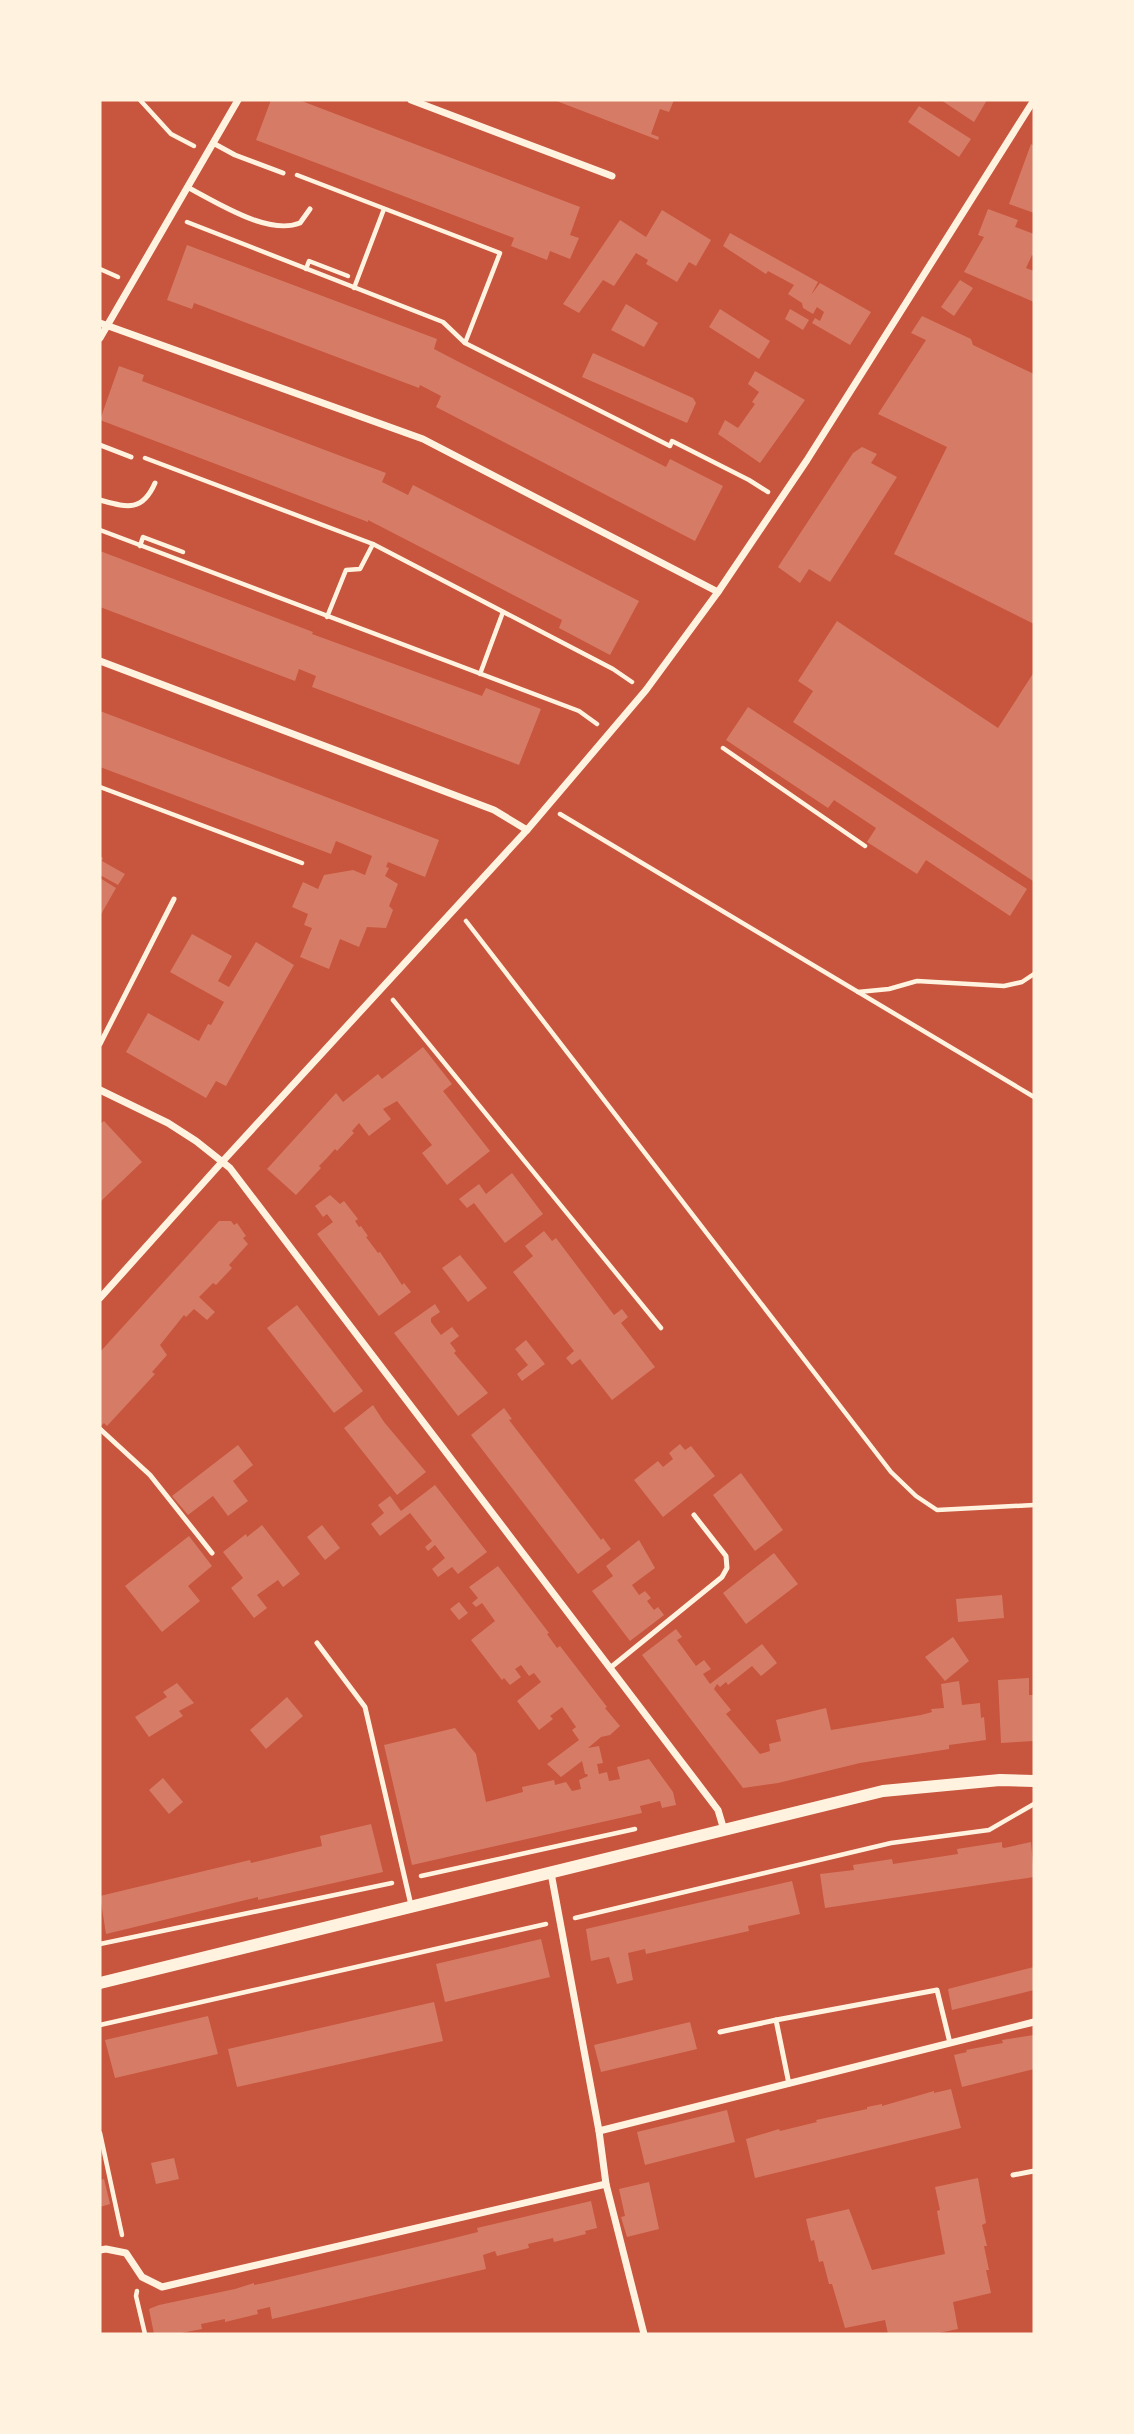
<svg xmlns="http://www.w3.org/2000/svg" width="1134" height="2434" viewBox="0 0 1134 2434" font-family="'Exo 2',sans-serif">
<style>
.building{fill:#d67c66}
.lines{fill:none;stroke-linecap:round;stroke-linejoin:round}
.path{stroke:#fff3e0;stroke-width:4.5}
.service{stroke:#fff3e0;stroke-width:5}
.minor{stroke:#fff3e0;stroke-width:7}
.tertiary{stroke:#fff3e0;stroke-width:12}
</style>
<rect width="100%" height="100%" fill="#c8553d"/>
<!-- building -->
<g class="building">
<polygon points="271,100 299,100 580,207 570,235 579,238 570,259 550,251 547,260 511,246 514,238 256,140"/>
<polygon points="554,100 674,100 669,112 660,109 651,134 659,137 658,140"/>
<polygon points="941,100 987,100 974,122"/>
<polygon points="919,106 971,139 959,157 908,122"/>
<polygon points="1031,144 1034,146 1034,213 1009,204"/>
<polygon points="988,209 1018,220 1015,227 1034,234 1034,256 1032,255 1026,268 1034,271 1034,302 964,272 984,237 978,235"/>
<polygon points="662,210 711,240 696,266 689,262 677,282 646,264 648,260 636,253 614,286 603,280 579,313 563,304 620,220 646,237"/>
<polygon points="730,233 818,282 811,295 820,283 871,312 850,345 812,323 815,318 820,321 824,312 817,307 813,314 803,308 802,303 788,294 794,285 768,271 766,274 723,246"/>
<polygon points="187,245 437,339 434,349 459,362 666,467 670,459 723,486 695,541 436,407 441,396 420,385 419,388 194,303 192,309 167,300"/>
<polygon points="960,280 973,288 954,316 941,307"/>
<polygon points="626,304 658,323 644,347 611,330"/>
<polygon points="720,309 770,341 759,359 709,327"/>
<polygon points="790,309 809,320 803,330 785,319"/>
<polygon points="922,316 971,339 973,345 1034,374 1034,624 894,554 947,447 878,414 926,340 911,333"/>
<polygon points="593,353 693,398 696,403 687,423 582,377"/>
<polygon points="119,366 144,375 142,381 386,473 382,482 408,495 413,485 639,601 610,655 559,628 562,620 368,520 368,522 100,420"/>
<polygon points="755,371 805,400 760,463 718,434 725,420 738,428 755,404 752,402 759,392 748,384"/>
<polygon points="862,447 877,454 871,463 897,477 830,582 809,569 800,583 778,567 853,453"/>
<polygon points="100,551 313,632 312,634 482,696 486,688 541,709 519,765 312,687 316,676 299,669 295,681 100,607"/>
<polygon points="837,621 998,728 1034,672 1033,881 793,722 813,691 798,681"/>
<polygon points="748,707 1027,889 1010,916 926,860 917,874 867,842 876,828 834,800 828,808 726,740"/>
<polygon points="100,711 439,840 425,877 388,862 386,867 389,868 385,876 398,884 389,906 393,910 386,928 367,927 359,947 340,939 329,969 300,957 312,928 304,925 308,914 292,907 303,882 318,889 324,875 353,870 365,875 372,856 336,841 331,854 100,767"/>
<polygon points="100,856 103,858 102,861 125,874 118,885 100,875"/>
<polygon points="100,878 116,888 100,916"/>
<polygon points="192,934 232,956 218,981 229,987 256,942 294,965 226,1086 216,1081 206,1098 126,1052 148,1013 199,1041 208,1024 211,1025 224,1002 170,972"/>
<polygon points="423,1047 452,1084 443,1091 490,1151 447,1185 422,1153 432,1145 397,1101 383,1109 391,1119 369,1136 359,1123 352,1131 354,1133 337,1151 335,1149 327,1158 319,1166 321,1168 296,1195 267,1169 336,1093 343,1102 378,1074 382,1079"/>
<polygon points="104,1121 142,1162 100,1202 100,1124"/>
<polygon points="512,1173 543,1214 505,1243 474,1203 467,1208 459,1199 479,1184 486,1194"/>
<polygon points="330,1195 340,1204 344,1201 358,1219 355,1221 359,1227 361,1226 368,1236 366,1237 378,1253 380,1252 402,1285 404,1283 411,1292 379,1316 317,1234 333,1222 327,1214 323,1217 315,1206"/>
<polygon points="219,1221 231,1221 234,1225 237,1223 246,1236 243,1238 248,1244 229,1265 232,1268 216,1285 213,1283 199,1297 215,1312 207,1320 194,1309 186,1317 184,1315 160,1345 167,1355 152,1372 155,1374 107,1426 104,1423 100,1427 100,1352"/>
<polygon points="544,1231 552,1241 556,1238 614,1315 622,1309 628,1317 621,1323 655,1367 612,1400 580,1359 572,1365 566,1358 574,1351 513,1272 533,1256 525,1246"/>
<polygon points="460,1255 487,1288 468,1302 442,1268"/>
<polygon points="435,1304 440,1312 431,1318 431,1322 441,1335 452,1327 459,1336 450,1343 456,1351 454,1353 488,1393 458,1416 394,1333"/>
<polygon points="297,1305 363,1391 334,1413 267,1328"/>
<polygon points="526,1340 545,1364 522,1381 517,1374 528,1365 515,1349"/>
<polygon points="373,1405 384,1422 426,1472 397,1495 344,1428"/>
<polygon points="504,1408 512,1419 509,1420 582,1515 601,1540 603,1538 611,1549 578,1574 471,1435"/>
<polygon points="680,1444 685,1450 691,1446 715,1476 663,1517 634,1480 658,1461 663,1467 673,1459 669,1453"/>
<polygon points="238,1445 253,1465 233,1481 248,1501 228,1516 213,1496 188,1515 172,1496"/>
<polygon points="741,1473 783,1530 755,1551 713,1495"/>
<polygon points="435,1485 487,1552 458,1574 452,1567 438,1577 432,1569 445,1558 435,1545 428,1551 425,1547 432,1541 410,1513 380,1536 371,1524 384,1513 378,1505 390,1496 401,1511"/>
<polygon points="262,1525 300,1574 283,1587 278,1580 257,1595 267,1608 254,1618 231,1588 243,1578 223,1552 246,1534 247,1537"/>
<polygon points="322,1525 340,1548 325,1560 307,1537"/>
<polygon points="189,1536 212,1566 188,1586 200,1601 162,1632 125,1586"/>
<polygon points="639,1540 655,1568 632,1585 639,1595 645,1591 651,1598 647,1601 654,1610 658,1607 664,1615 630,1641 592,1591 613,1576 606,1566"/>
<polygon points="774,1553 798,1584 746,1624 723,1593"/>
<polygon points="498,1566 549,1633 547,1634 557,1648 560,1646 607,1707 605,1708 620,1726 610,1735 601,1737 588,1748 599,1746 603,1763 597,1764 599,1774 607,1772 609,1781 620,1779 617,1767 649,1759 673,1792 676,1805 662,1808 660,1801 640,1806 642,1813 412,1865 384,1745 455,1728 476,1754 486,1802 523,1792 522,1787 554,1780 555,1785 566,1782 572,1791 581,1789 579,1780 588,1776 587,1774 585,1774 582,1761 561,1777 547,1764 579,1740 572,1730 576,1727 562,1707 550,1716 553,1719 539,1730 517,1701 541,1682 534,1673 529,1676 521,1665 515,1669 521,1677 510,1685 504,1678 502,1680 471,1640 495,1621 482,1603 476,1607 472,1603 478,1598 469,1587"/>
<polygon points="1002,1595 1004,1618 958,1622 956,1599"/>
<polygon points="459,1602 468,1613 459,1620 450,1609"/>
<polygon points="676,1629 682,1637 677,1640 696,1666 704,1660 711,1669 703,1674 710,1684 762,1644 777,1663 761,1676 752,1666 728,1685 726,1682 720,1687 717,1684 714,1689 731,1710 726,1714 760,1754 770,1751 769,1744 781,1741 776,1720 826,1708 831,1730 921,1715 932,1712 931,1709 944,1708 941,1684 959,1681 962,1705 980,1703 981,1718 984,1717 986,1740 949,1745 949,1749 860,1763 778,1783 743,1788 642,1655"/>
<polygon points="953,1637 969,1661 945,1681 925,1657"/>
<polygon points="1029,1678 1029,1695 1034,1695 1034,1741 1001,1743 998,1680"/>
<polygon points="177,1683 194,1703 179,1711 183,1716 149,1737 135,1717 167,1697 163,1692"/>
<polygon points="287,1697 303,1716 266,1749 250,1730"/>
<polygon points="163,1778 183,1802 169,1814 149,1790"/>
<polygon points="371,1824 383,1872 258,1900 258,1897 106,1934 100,1896 250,1860 251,1863 322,1846 320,1836"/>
<polygon points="1002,1842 1002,1847 1004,1848 1031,1842 1034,1877 825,1908 820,1874 854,1870 853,1865 892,1859 893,1864 958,1854 957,1849"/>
<polygon points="792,1881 800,1914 748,1926 749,1931 646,1954 645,1949 628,1953 633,1980 617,1984 609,1957 591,1961 586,1929"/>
<polygon points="541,1939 550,1977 445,2002 436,1964"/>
<polygon points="1034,1967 1034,1990 952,2010 948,1989"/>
<polygon points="434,2002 443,2041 237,2087 228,2049"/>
<polygon points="208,2016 218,2054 115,2078 105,2040"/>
<polygon points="690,2022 697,2049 601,2072 594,2045"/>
<polygon points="1034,2035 1034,2069 962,2087 954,2055 967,2052 966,2050 1003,2043 1002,2040"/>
<polygon points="951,2089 961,2128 755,2178 746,2139 779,2129 780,2131 817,2122 816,2120 867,2109 867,2107 882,2104 882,2106 934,2091 934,2093"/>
<polygon points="727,2110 735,2142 645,2165 637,2132"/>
<polygon points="174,2158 179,2179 156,2184 151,2163"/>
<polygon points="978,2178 986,2223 982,2225 987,2246 984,2246 989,2270 986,2270 991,2293 953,2302 958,2329 934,2334 888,2334 885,2320 845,2328 832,2284 829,2284 823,2261 819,2262 814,2240 811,2241 806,2219 849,2209 872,2270 945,2254 937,2211 940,2210 935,2187"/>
<polygon points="104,2179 110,2204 100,2207 100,2180"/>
<polygon points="649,2182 659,2229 627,2237 621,2217 625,2216 619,2189"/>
<polygon points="591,2201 597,2228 585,2231 586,2234 554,2242 553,2238 528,2244 529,2248 497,2256 495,2251 483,2255 486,2269 272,2319 270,2307 257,2310 258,2314 225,2322 225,2319 201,2324 202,2329 176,2334 154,2334 149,2309 159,2305 235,2289 254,2283 254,2285 264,2283 442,2241 478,2232 477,2228"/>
</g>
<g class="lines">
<!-- path -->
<g class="path">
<polyline points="140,100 171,134 194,146"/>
<polyline points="297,175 500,253 465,343"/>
<polyline points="187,222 443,322 465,343 670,446 672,441 749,480 768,492"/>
<polyline points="100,269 118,277"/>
<polyline points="306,269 309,261 348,276"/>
<polyline points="354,288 384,209"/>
<polyline points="145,458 373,544 613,669 632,682"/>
<polyline points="100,530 579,711 597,724"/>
<polyline points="140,546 143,537 183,552"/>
<polyline points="327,617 346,570 360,569 373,544"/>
<polyline points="480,674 503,612"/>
<polyline points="723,748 865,846"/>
<polyline points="100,787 302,863"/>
<polyline points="560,814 1034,1097"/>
<polyline points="466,921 891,1472 916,1496 937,1510 1034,1505"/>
<polyline points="858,992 889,989 917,981 1004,986 1022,982 1034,974"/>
<polyline points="393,1000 661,1328"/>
<polyline points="421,1876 635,1829"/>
<polyline points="575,1918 891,1843 989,1830 1034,1804"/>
<polyline points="100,1944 392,1883"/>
<polyline points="100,2025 546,1924"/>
<polyline points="100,2133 122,2235"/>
<polyline points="137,2291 136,2296 145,2334"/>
</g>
<!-- service -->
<g class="service">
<polyline points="213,143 235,155 283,173"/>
<path d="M187,187C216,202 268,236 300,223L310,209"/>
<polyline points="100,445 131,457"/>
<path d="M100,500C126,507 142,513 155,483"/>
<polyline points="100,1044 174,899"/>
<polyline points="100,1429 150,1475 212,1553"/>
<polyline points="317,1643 365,1707 411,1905"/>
<polyline points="610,1668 722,1577 727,1568 726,1556 694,1515"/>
<polyline points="720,2032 776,2020"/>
<polyline points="789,2084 776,2020 937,1990 950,2043"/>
<polyline points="1013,2175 1034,2171"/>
</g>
<!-- minor -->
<g class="minor">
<polyline points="411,100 612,176"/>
<polyline points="100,323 423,439 718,592"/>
<polyline points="100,338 238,100"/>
<polyline points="100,661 494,810 527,830"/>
<polyline points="100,1090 168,1123 196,1141 230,1168 718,1810 724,1830"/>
<polyline points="100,1298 222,1162 527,830 646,690 718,592 807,460 1034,100"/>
<polyline points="551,1873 599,2131 606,2184 644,2334"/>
<polyline points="599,2131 1034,2022"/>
<polyline points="100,2250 106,2249 126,2253 142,2277 162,2287 606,2184"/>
</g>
<!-- tertiary -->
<polyline class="tertiary" points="100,1983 883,1791 1000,1780 1034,1781"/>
</g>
<!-- border -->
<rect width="1134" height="2434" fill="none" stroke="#fff3e0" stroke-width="203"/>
</svg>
